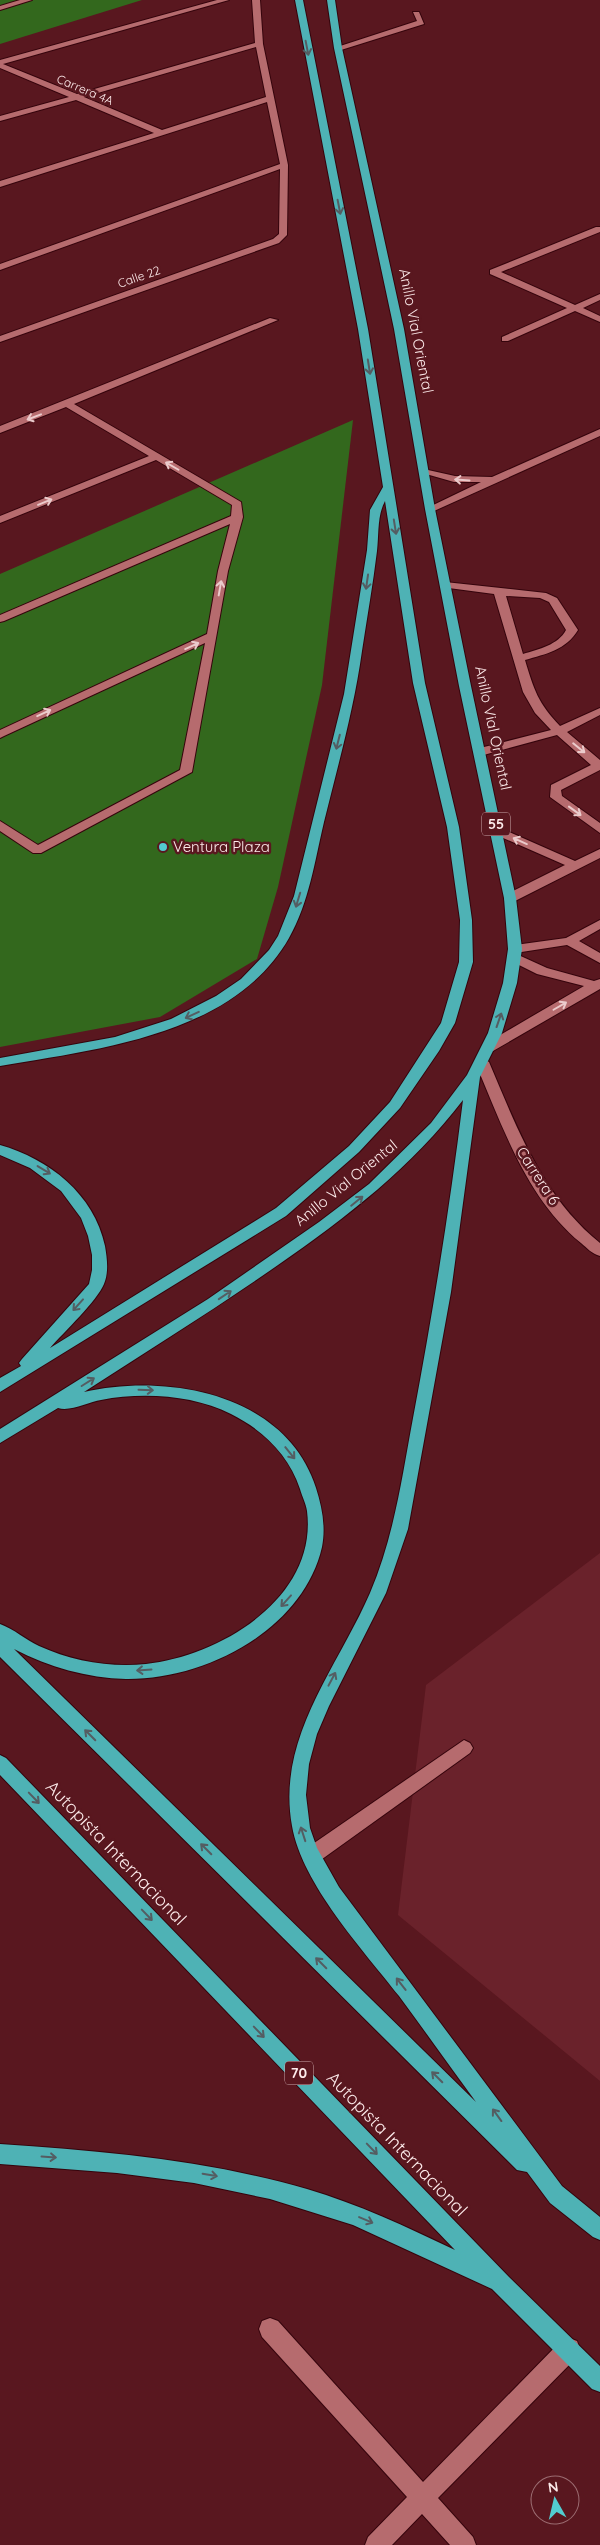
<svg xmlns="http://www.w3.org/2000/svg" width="600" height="2545" viewBox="0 0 600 2545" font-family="Quicksand,sans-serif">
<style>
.built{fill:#6a222b}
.green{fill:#33681d}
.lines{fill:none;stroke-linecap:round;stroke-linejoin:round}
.lane-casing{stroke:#35040c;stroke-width:2}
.street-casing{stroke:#35040c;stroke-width:2}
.highway-casing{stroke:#35040c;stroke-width:2}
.lane{fill:#b66b6e;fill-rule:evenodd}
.street{fill:#b66b6e;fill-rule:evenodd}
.highway{fill:#4eb2b5;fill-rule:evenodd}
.oneway{stroke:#545d62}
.oneway2{stroke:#ebcbcc}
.poi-dot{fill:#52ccd0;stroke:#59171f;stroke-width:2}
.labels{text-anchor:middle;stroke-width:5;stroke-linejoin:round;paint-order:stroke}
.far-street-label{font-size:12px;fill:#fdebeb;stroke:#59171f}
.shield{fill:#59171f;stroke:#ccabae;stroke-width:1}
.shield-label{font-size:14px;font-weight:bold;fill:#fdebeb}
.street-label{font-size:15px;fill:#fdebeb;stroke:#59171f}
.poi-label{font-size:15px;fill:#fdebeb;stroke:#59171f;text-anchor:start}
.near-street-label{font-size:18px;fill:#fdebeb;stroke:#59171f}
</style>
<rect width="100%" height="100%" fill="#59171f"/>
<!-- built -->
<polygon class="built" points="600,1553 600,2081 398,1915 426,1685"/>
<!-- green -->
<g class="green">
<polygon points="0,0 142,0 0,44"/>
<polygon points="353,420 322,685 278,887 257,959 160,1017 0,1047 0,574"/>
</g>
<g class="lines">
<defs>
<g id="lane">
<polygon points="413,12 419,12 424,24 341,50 334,48 417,21"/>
<polygon points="596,227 600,227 600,232 501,272 575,305 600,294 600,300 583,308 600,316 600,322 575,311 508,341 502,341 502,337 567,308 490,274 490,270"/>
<polygon points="600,429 600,436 434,511 425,509 481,482 454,482 419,472 419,468 455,476 492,477"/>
<path d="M445,582L546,593L557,598L578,630C566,650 546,654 525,660C534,690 538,703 560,726L600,708V715L567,732L600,760V770L561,790L562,796L600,823V833L550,797L551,785L591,765L557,735L480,756L474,752L476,749L551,730L535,713L523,692L494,594L441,587L440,585ZM506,596L540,598L549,602L566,630C558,645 539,649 523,654Z"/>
<polygon points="498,827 575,861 600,849 600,858 515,901 505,901 504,898 505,895 565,865 494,834 492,831"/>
<polygon points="600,920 600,929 579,941 600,953 600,963 567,945 515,953 508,949 515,945 566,938"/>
<polygon points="464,1740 470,1743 473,1748 470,1753 318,1862 311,1864 304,1862 302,1856 304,1850"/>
<polygon points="270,2318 278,2321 423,2482 561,2341 569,2338 577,2341 580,2349 577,2357 438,2498 473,2537 476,2545 450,2545 422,2514 392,2545 365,2545 368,2537 407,2497 262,2337 259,2329 262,2321"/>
</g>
<g id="street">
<polygon points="20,0 32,0 0,10 0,6"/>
<path d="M217,0H229L3,64L77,94L255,43L252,0H260L263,44L288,165L287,235L279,243L0,342V336L273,239L279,234L280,169L0,270V264L280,164L267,102L0,187V181L154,133L76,100L0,121V116L69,97L0,68V60ZM256,47L266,97L162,130L84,97Z"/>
<polygon points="270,318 278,320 74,404 241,502 243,517 228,571 192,772 41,853 33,853 0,831 0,821 38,845 180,770 205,643 4,736 0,738 0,730 207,634 218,571 230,524 4,621 0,622 0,615 231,516 232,505 156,460 0,523 0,516 149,456 66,407 0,433 0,426"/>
<polygon points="514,953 547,968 594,981 600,979 600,989 493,1051 483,1051 481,1048 483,1045 584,986 537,974 509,960 507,957 509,954"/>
<path d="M482,1058L489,1062C517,1128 542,1196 600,1243V1256C592,1254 587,1248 581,1243C526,1198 502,1125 475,1062Z"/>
</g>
<g id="highway">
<path d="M295,0H303L368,329L425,683L459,827L472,920L473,962L455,1023L439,1051L400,1108L359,1152L286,1216L0,1392V1378L21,1366L19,1363L22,1359L89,1284L92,1270V1255L88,1236L81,1218L61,1191L30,1168L0,1155V1145C49,1159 94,1194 105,1246C107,1258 109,1272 104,1284C97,1301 64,1332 50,1348L276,1208L349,1146L390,1102L441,1023L459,962L460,920L447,827L413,683L385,501C377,516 379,534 377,551C373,584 367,618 362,651C354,709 338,765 324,822C315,860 309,903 289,938C234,1035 99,1049 0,1066V1058L115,1037L171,1019L216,996L241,979L269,950L278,936L294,896L344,694L367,550L370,510L383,487L358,329Z"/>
<path d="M327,0H335L342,48L404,329L435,509L471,686L516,898L522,949L517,983L502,1033L480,1077L451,1292L408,1529L386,1593L329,1706L317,1734L309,1764L306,1795L310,1828L317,1848L339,1887L562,2186L600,2217V2240L593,2237L550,2203L527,2172L517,2170L0,1657V1624C14,1629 26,1640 39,1646C72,1661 111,1668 146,1664C220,1656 318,1598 307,1511C306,1504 302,1496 300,1489C289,1455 263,1430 231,1414C193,1395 143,1392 101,1400C89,1402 70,1412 58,1408L0,1443V1429L208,1299L319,1222L369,1184L431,1123L467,1075L488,1033L503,983L508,949L504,898L459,686L425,509L394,329L334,48ZM463,1100C450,1206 433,1312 413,1418C402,1477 394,1537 370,1593C337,1669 276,1738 292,1826C302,1884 363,1950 399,1996C425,2031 450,2067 476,2102L14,1649C49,1667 87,1678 126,1679C205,1680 303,1630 322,1547C326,1527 322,1507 316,1488C286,1394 169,1373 84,1392C149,1350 215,1309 278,1265C347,1217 412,1167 463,1100Z"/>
<path d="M0,1755L6,1758L509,2277L600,2366V2392L592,2389L492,2289L353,2225L270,2199L194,2183L117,2173L0,2164V2144C104,2151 207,2160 307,2189C358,2204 407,2227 455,2250L0,1775Z"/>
</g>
</defs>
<!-- lane casing -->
<use href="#lane" class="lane-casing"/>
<!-- street casing -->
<use href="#street" class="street-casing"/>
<!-- highway casing -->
<use href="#highway" class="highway-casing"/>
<!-- lane -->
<use href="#lane" class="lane"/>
<!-- street -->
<use href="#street" class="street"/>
<!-- highway -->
<use href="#highway" class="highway"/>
</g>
<!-- one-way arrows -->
<defs><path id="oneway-shaft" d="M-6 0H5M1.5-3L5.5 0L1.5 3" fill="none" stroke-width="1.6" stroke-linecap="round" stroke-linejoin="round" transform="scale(1.25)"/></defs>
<g class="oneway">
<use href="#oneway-shaft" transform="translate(307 48) rotate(79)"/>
<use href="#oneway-shaft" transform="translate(339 207) rotate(79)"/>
<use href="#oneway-shaft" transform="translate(369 367) rotate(81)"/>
<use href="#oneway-shaft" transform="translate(395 527) rotate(81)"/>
<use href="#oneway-shaft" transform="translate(367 582) rotate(98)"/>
<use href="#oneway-shaft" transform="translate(338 742) rotate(104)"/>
<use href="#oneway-shaft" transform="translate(298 900) rotate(107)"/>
<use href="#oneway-shaft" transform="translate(192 1015) rotate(155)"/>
<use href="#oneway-shaft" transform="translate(499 1020) rotate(-71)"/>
<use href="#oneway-shaft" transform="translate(44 1170) rotate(31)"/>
<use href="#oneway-shaft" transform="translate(357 1201) rotate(-39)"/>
<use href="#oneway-shaft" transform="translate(225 1295) rotate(-34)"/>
<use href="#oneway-shaft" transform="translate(78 1305) rotate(132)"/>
<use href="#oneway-shaft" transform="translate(88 1382) rotate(-32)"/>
<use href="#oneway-shaft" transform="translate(146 1390) rotate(2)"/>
<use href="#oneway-shaft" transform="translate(290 1453) rotate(51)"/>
<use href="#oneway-shaft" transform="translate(286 1601) rotate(132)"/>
<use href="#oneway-shaft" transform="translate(144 1670) rotate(176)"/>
<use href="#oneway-shaft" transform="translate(332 1679) rotate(-62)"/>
<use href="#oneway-shaft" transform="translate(90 1735) rotate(-135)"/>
<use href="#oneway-shaft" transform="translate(34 1798) rotate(46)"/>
<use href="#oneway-shaft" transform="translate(303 1834) rotate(-108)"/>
<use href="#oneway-shaft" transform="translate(206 1849) rotate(-135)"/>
<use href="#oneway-shaft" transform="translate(147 1915) rotate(46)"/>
<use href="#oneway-shaft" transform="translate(321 1963) rotate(-135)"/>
<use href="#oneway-shaft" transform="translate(401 1984) rotate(-128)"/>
<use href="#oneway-shaft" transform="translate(259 2032) rotate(46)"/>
<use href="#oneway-shaft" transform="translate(437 2077) rotate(-135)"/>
<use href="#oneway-shaft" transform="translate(497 2115) rotate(-126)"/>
<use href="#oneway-shaft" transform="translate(372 2149) rotate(46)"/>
<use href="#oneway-shaft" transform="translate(49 2157) rotate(4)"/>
<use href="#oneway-shaft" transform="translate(210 2175) rotate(10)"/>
<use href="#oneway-shaft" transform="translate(366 2220) rotate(23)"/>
</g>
<g class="oneway2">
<use href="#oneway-shaft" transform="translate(34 417) rotate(159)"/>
<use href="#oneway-shaft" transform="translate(172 466) rotate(-150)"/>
<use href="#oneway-shaft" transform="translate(462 480) rotate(-176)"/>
<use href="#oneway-shaft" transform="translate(45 502) rotate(-22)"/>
<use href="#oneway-shaft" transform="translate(220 588) rotate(-80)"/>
<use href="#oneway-shaft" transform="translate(192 646) rotate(-25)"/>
<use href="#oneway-shaft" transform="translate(44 713) rotate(-25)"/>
<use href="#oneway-shaft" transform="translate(579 748) rotate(39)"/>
<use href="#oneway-shaft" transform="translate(575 811) rotate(36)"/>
<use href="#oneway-shaft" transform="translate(520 841) rotate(-156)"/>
<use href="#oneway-shaft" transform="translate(560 1006) rotate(-30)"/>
</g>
<!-- markers -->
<circle class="poi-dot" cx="163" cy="847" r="5"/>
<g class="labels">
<!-- far-street labels -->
<g class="far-street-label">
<text transform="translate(85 90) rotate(23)" y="4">Carrera 4A</text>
<text transform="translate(139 277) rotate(-19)" y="4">Calle 22</text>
</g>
<!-- shield labels -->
<g class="shield">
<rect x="482" y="812.5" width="28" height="23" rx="4"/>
<rect x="285" y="2061.5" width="28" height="23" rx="4"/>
</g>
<g class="shield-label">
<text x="496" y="829">55</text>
<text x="299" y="2078">70</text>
</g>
<!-- street labels -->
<g class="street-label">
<text transform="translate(416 331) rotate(79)" y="5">Anillo Vial Oriental</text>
<text transform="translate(493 728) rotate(78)" y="5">Anillo Vial Oriental</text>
<text transform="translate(538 1176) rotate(57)" y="5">Carrera 6</text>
<text transform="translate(346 1183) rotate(-39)" y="5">Anillo Vial Oriental</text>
</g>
<!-- poi labels -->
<g class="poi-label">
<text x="173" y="852">Ventura Plaza</text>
</g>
<!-- near-street labels -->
<g class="near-street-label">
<text transform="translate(116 1853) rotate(46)" y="6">Autopista Internacional</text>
<text transform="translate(397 2144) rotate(46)" y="6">Autopista Internacional</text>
</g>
</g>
<!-- north arrow -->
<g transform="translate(555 2500) rotate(352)"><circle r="24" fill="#59171f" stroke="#9b6c71"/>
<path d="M0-4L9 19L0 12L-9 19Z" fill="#52ccd0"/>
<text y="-8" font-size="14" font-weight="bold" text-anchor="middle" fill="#fdebeb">N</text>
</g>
</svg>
